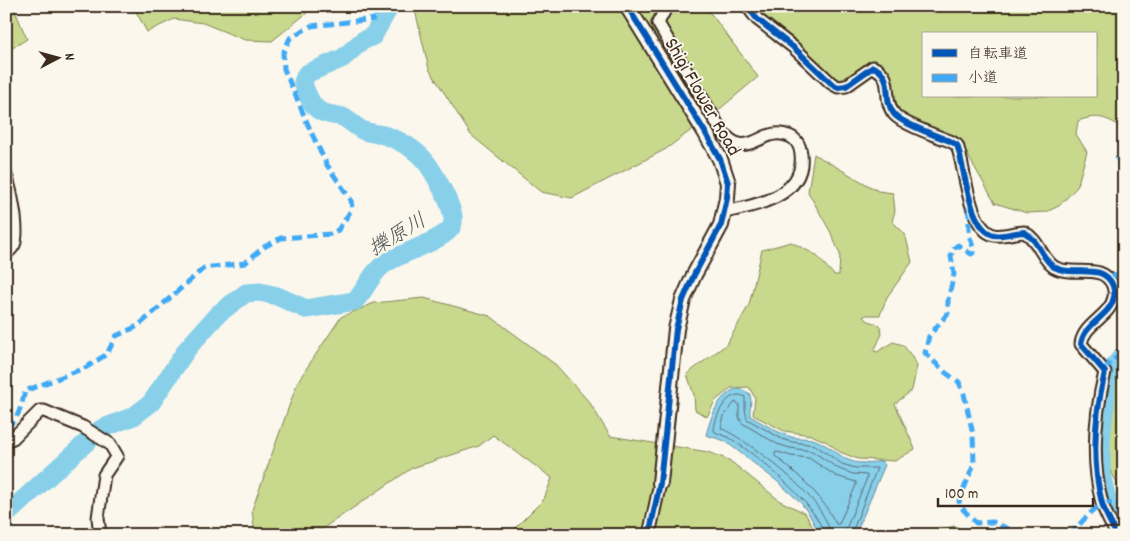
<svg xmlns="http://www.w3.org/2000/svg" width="1130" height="541" viewBox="0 0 1130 541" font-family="Dekko,'Klee One',sans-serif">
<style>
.green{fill:#c8d98d;stroke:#828256;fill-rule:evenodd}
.water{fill:#88cfea;stroke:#698d98}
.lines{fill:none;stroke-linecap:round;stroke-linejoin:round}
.shore{stroke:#5a6c70;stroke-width:1}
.river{stroke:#88cfea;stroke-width:19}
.minor-casing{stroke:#3b2a1e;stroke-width:15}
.tertiary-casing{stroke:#3b2a1e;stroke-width:18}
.minor{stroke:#fbf7ec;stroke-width:11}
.tertiary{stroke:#fbf7ec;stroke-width:14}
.quiet{stroke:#3fa9f5;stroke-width:5;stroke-dasharray:10 5;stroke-linecap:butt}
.cycleway-casing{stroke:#fbf7ec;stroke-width:9}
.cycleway{stroke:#0057b8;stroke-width:6}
.labels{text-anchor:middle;stroke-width:4;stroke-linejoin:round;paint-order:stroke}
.street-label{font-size:20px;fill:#3b2a1e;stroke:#fbf7ec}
.water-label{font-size:21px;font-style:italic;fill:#4e5351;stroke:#fbf7ec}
</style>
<rect width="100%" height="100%" fill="#fbf7ec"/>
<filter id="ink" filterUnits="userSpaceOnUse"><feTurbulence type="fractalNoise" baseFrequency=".02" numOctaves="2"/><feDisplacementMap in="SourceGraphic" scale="10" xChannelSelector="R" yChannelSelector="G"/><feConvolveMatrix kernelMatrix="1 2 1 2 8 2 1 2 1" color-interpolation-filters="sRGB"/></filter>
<g filter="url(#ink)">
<!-- green -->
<g class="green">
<polygon points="6,6 13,6 27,39 6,52"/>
<polygon points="133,6 312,6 308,12 272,41 245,40 203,23 174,19 147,32"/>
<polygon points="414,6 702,6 712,15 758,77 721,108 666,149 572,198 541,192 471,135 429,69"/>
<path d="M753,6H1124V143L1118,125C1103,116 1094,115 1078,121L1076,134L1087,152L1077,187L1059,206L1046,212L1027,213L995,203L963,147L943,132L902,115L893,103L890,89V75L885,67L878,63L845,83L835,82L771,27ZM924,34H1096V96H924Z"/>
<path d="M814,154L878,191L893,193L895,211L892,221L905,234L912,262L887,297L880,315H866L863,317C868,322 874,322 880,326L882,334L874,351L877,352L893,342L903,345L910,354L917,366L912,390L895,404L915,449L895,461L858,459L840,452L827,442L811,435L784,431L753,415L755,398L749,387L731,388L715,401L707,417L695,410L694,395L687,374L727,344L749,305L762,250L791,242L816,255L834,275H839L840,254L830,231L808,192Z"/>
<polygon points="424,298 490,316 556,365 590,403 610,436 708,452 729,460 780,501 805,513 817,535 508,535 544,499 552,478 493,435 479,446 412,468 313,535 255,535 252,510 298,381 341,317 374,303"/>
<polygon points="1124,359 1124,527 1117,514 1117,483 1102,454 1111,378"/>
<polygon points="955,526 972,535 916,535 918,531 937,530"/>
</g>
<!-- water -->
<path class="water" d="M735,389H741L749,393C753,401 749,407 750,416C763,423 777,433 792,437C800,439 810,437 818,441C846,455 844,468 881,461L885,465L855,535H820L809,514L801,503L778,482L725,441L706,435C711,417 717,397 735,389Z"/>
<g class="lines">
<!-- shore -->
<g class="shore">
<path d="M778,452L791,456L809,458L836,476L856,482V485L839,524H836C822,495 800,476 775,456V453Z"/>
<path d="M824,535C821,507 752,451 728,437C723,435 718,434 714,431C714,418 728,387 745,397V409L747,419L782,439L792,442L815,445L842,464L855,468H877L851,535"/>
<path d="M830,535C829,500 750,442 721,428L724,416L735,402L739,404V417L742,423L777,444L790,448L812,451L839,469L853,474L867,475V478L846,529L845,535"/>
</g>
<!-- river -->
<g class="river">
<path d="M1124,354C1119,360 1111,369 1108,376C1105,385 1106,397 1105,407C1098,453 1097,494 1124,534"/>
<path d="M6,515L101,429L134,416L151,403L187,349L218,314L246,293L260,292L277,296L306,309L355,301C367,289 371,272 386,263C403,252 439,242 450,229C457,221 451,209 448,201C433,169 423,149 387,136C380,133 369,134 362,130C355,126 350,121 343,117C336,115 327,115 320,111C312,107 305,91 303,82L306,74L343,58L362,41L373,36L390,6"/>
</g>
<defs>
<g id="minor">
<path d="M667,6L658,23L721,130C748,165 761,124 789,136C797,139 800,146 801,154C806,196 756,206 724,212"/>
<path d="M747,6L757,19L793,47L831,83L838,87L846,86L873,67C896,77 881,98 894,114C902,124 937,136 950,141L957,145C965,166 968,229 994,235C1003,237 1015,232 1024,232C1039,240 1041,258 1054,267C1073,278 1103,261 1113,286C1114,290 1115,293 1114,297C1111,316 1083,324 1081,344L1105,372C1095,414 1091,461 1102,503C1105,514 1112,525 1117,535"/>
<path d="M6,175C11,190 20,231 14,245C12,249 9,251 6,254"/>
<polyline points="6,441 13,438 40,411 44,411 83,427 110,444 117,456 104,475 98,518 100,535"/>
<polyline points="649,535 660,483"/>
</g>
<polyline id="tertiary" points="627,6 705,132 720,159 728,183 727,198 721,225 694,275 683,300 676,329 660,483"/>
</defs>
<!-- minor casing -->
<use href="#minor" class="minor-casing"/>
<!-- tertiary casing -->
<use href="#tertiary" class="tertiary-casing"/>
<!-- minor -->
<use href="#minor" class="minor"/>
<!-- tertiary -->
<use href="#tertiary" class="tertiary"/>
<!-- quiet -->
<g class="quiet">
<polyline points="1117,156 1119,164 1124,169"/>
<polyline points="969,207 969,235 973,247 973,253 971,254 958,245 954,248 951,256 954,274 948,300 948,313 929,336 925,353 946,373 959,382 964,394 973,434 974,464 959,501 960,506 976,523 993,522 1022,535"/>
<polyline points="1108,277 1124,274"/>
<polyline points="1103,370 1120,354 1124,348"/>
<path d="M6,427C20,418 21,406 25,391L87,367L107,354L116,336L138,326L204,268L245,263L264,247L281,238L331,234L338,230L352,209L351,200L327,165L312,134L284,69L283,53L290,38L311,26L375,19"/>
<polyline points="1042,535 1051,535"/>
<path d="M1069,535C1084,522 1093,503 1115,502L1120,505L1124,514"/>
</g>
<defs>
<g id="cycleway">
<polyline points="627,6 705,132 720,159 728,183 727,198 721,225 694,275 683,300 676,329 660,483 649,535"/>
<path d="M747,6L757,19L793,47L831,83L838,87L846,86L873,67C896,77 881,98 894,114C902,124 937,136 950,141L957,145C965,166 968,229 994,235C1003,237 1015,232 1024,232C1039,240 1041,258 1054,267C1073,278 1103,261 1113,286C1114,290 1115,293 1114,297C1111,316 1083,324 1081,344L1105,372C1095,414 1091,461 1102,503C1105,514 1112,525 1117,535"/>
</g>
</defs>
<!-- cycleway casing -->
<use href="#cycleway" class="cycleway-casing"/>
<!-- cycleway -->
<use href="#cycleway" class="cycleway"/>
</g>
</g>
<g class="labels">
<!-- street labels -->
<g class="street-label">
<text transform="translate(704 96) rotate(60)" y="7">Shigi Flower Road</text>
</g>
<!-- water labels -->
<g class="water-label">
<text transform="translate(397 234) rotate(-31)" y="7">擽原川</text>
</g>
</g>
<!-- margin -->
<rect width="1130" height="541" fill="none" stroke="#fbf7ec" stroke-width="25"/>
<rect x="12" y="12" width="1105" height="516" fill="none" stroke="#3b2a1e" stroke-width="2" filter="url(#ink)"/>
<!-- legend -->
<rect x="922" y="32" width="175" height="65" fill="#fbf7ec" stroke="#aea59a"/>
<rect x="932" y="49" width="25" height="8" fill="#0057b8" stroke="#aea59a"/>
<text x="968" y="58" font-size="15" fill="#3b2a1e">自転車道</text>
<rect x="932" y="74" width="25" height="8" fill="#3fa9f5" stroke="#aea59a"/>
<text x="968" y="82" font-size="15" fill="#3b2a1e">小道</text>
<!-- north arrow -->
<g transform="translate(58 58) rotate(84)" stroke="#fbf7ec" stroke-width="4" paint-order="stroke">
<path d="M0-4L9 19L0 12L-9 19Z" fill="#3b2a1e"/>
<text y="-8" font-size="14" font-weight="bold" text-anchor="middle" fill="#3b2a1e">N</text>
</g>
<!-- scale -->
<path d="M938 498v8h155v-8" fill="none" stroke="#3b2a1e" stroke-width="2.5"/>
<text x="945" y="498" font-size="15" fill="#3b2a1e" stroke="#fbf7ec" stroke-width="4" paint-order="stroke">100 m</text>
</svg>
